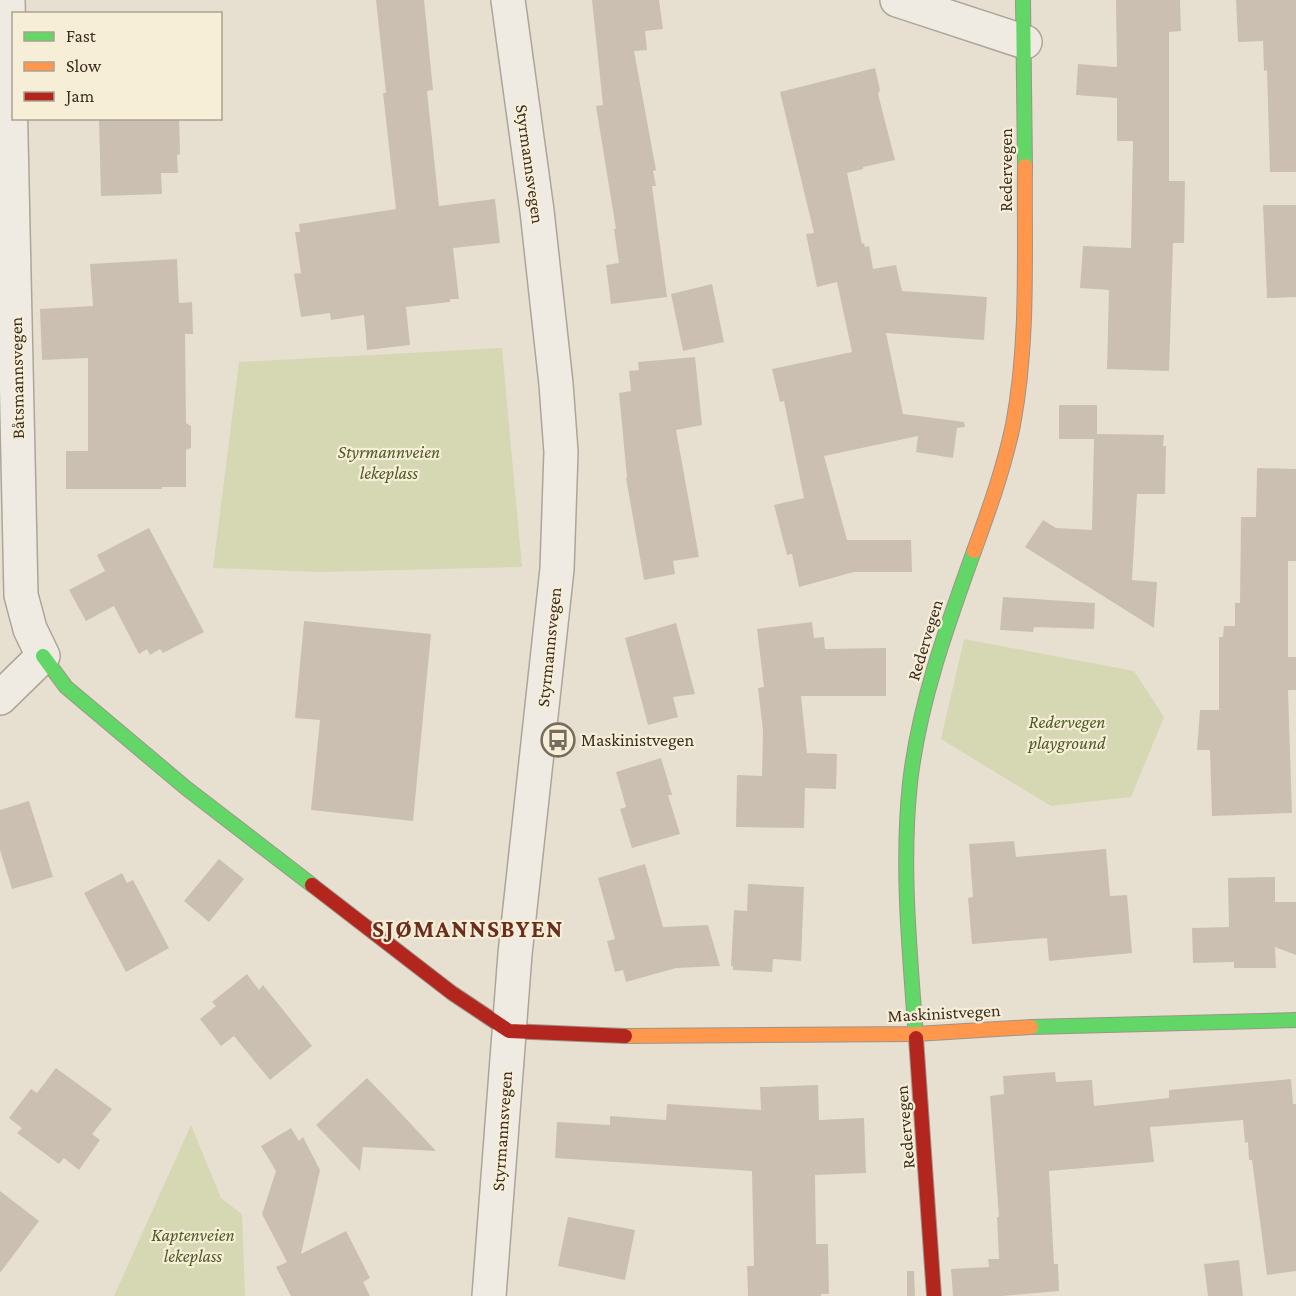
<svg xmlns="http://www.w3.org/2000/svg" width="1296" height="1296" viewBox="0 0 1296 1296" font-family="'Crimson Pro',serif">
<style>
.green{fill:#d6d7b3}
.building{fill:#cbbfb2}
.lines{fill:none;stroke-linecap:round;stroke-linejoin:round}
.street-casing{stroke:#ada599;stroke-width:36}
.fast-casing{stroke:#9c958a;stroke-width:16}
.slow-casing{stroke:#9c958a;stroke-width:16}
.jam-casing{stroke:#9c958a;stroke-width:16}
.street{stroke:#efebe3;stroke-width:33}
.fast{stroke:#63d668;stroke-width:14}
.slow{stroke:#ff974d;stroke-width:14}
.jam{stroke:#b3261e;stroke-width:14}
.labels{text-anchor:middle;stroke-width:4.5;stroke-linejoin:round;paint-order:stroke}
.street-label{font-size:18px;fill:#3d2e20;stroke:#f7eed8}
.park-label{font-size:18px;font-style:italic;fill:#4d5a26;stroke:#f7eed8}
.poi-label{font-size:18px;fill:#3d2e20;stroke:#f7eed8;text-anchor:start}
.district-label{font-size:24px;font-weight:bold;letter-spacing:1.5px;fill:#6b2e1e;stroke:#f7eed8}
</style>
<rect width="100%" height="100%" fill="#e7e0d1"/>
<!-- green -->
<g class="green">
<polygon points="502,348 522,567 319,572 213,568 239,362"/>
<polygon points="964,639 1134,671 1164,717 1131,797 1051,806 941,739"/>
<polygon points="191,1125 221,1198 242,1214 245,1296 114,1296"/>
</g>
<!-- building -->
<g class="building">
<polygon points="376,0 424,0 433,90 427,91 439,206 495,199 500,243 453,248 459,299 450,299 450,302 406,307 410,345 367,350 364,315 331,320 330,313 301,317 294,274 301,273 295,232 300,232 299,224 396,209 383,93 386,93"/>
<polygon points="592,0 659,0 663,29 645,31 647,50 634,51 656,170 653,171 656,186 652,186 667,297 611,304 606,265 619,263 614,229 616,229 596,106 603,105"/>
<polygon points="1116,0 1180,0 1181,31 1169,32 1169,181 1185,181 1184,243 1173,243 1169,371 1107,369 1109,290 1080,288 1083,246 1131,248 1133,141 1117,141 1117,98 1076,95 1078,64 1117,67"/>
<polygon points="1236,0 1296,0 1296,172 1270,172 1267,70 1264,71 1263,41 1238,42"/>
<polygon points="875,68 880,90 878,94 895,160 863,167 863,169 847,173 862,244 864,243 865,247 869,246 873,269 896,265 902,291 987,297 984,340 886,333 903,414 964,422 965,427 957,428 953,458 916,452 918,436 824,456 847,540 911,540 912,572 854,572 799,587 792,554 787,555 774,505 804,498 784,401 780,402 772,369 852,352 837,282 817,287 806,234 814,233 780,92"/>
<polygon points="152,118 179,118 180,154 177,155 178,173 161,173 162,194 101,196 99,120"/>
<polygon points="1263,205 1296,205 1296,297 1267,298"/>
<polygon points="177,259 179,303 192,302 193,334 185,334 186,423 191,426 191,448 186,450 186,487 162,487 162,489 66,489 66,451 88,451 88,358 42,360 40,309 93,306 90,264"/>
<polygon points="712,284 724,342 683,351 671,294"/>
<polygon points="695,357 702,425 676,430 699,557 673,561 675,574 644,580 626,478 627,477 619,393 631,391 629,371 639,370 638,362"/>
<polygon points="1059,405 1097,405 1097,434 1164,435 1163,446 1166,446 1165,494 1137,494 1132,580 1157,582 1154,628 1025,547 1043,520 1056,528 1092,530 1094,439 1059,439"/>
<polygon points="1257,468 1296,469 1296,561 1288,561 1288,657 1296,657 1296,690 1288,690 1292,813 1212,816 1210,750 1197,750 1200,710 1219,710 1219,637 1223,637 1224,626 1235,626 1235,603 1240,603 1241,517 1256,517"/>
<polygon points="149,528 204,632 163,653 160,649 150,655 147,649 139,654 114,606 86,621 69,590 105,571 97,555"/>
<polygon points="1003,597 1095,603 1094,629 1034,627 1033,632 1000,630"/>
<polygon points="304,621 431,634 413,821 311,810 320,720 295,718"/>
<polygon points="812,622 814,638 824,637 825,649 886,648 886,696 801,696 807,753 837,754 836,789 805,788 804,828 736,827 737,775 762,776 763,731 758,688 764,687 757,629"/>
<polygon points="676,623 695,694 673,697 678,717 648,725 625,638"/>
<polygon points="661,758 672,795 668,795 680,834 632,848 620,809 626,807 616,772"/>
<polygon points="29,801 53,877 12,889 0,850 0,810"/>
<polygon points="1014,841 1016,857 1106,849 1110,896 1127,895 1132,953 1049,961 1047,938 972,944 968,898 973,897 969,844"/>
<polygon points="219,859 244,879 209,922 184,901"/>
<polygon points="645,864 663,927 708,925 720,966 676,968 626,982 623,970 615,972 607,941 615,939 598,878"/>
<polygon points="122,873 127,883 133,880 169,948 126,972 84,893"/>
<polygon points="1275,877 1275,902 1296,902 1296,955 1275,947 1276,968 1234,968 1234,962 1193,963 1192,928 1229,927 1228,878"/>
<polygon points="748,884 804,887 801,961 773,959 772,972 733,970 733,966 731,966 734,910 747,911"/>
<polygon points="247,974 259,990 263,985 312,1046 270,1080 234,1036 221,1046 200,1019 216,1006 212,1002"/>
<polygon points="56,1068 112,1109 92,1134 100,1140 79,1170 64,1158 59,1164 17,1133 22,1128 9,1118 31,1089 37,1093"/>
<polygon points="1055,1072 1056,1082 1092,1080 1094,1106 1169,1098 1169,1090 1291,1079 1293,1104 1296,1104 1296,1271 1267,1275 1252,1160 1249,1160 1248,1142 1245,1143 1243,1120 1150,1127 1154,1162 1049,1171 1054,1264 1058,1264 1059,1291 1002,1296 953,1296 951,1269 989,1267 988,1259 999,1259 997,1217 999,1217 990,1096 1004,1094 1003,1076"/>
<polygon points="367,1078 396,1108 436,1151 363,1147 360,1171 316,1125"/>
<polygon points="818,1085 819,1120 864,1118 866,1173 815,1175 816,1244 828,1244 829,1294 821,1294 821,1296 748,1296 747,1266 754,1266 752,1171 555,1158 557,1122 610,1125 610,1116 666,1120 667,1104 761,1110 760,1087"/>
<polygon points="291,1128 299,1141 303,1137 320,1170 301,1254 346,1231 370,1278 363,1282 370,1296 291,1296 276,1267 287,1262 262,1214 276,1171 261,1146"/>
<polygon points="0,1191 39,1221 0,1273"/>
<polygon points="568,1217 635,1230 625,1280 558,1266"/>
<polygon points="1239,1260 1243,1296 1208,1296 1204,1264"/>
<polygon points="907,1271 914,1271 915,1296 907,1296"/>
</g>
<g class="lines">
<defs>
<g id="street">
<polyline points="897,0 1025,42"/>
<polyline points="0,698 43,656 30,629 21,595 8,0"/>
<polyline points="489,1296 515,954 557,569 561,452 556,384 537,211 508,0"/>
</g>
<g id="fast">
<polyline points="1023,0 1025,166"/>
<polyline points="43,656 66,687 186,788 312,885"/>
<polyline points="1031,1027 1296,1020"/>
<path d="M916,1038C910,953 901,868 910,783C919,703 947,626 974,551"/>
</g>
<g id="slow">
<path d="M974,551C989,510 1004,468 1013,425C1029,340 1024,252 1025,166"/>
<polyline points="625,1036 916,1034 1031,1027"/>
</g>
<g id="jam">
<polyline points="312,885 452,993 509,1031 625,1036"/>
<polyline points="916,1038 934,1296"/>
</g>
</defs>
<!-- street casing -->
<use href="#street" class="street-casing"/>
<!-- fast casing -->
<use href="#fast" class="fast-casing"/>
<!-- slow casing -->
<use href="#slow" class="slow-casing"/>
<!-- jam casing -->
<use href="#jam" class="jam-casing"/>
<!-- street -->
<use href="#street" class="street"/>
<!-- fast -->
<use href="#fast" class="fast"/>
<!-- slow -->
<use href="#slow" class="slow"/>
<!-- jam -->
<use href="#jam" class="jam"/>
</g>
<!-- icons -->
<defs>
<symbol id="bus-ring" viewBox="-11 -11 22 22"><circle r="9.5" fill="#f7eed8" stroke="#786c5e" stroke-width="1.5"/><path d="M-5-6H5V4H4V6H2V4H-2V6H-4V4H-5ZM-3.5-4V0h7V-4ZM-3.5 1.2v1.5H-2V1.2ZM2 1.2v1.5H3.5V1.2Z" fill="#786c5e"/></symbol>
</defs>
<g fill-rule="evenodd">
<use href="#bus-ring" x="539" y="721" width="38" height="38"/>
</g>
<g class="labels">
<!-- street labels -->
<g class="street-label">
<text transform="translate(530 164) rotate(82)" y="6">Styrmannsvegen</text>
<text transform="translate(1006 170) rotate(-90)" y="6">Redervegen</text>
<text transform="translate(17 378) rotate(-91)" y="6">Båtsmannsvegen</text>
<text transform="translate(925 640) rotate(-73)" y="6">Redervegen</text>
<text transform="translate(549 647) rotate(-84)" y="6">Styrmannsvegen</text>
<text transform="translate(944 1013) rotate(-3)" y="6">Maskinistvegen</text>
<text transform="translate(905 1127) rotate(-95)" y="6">Redervegen</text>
<text transform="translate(502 1131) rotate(-86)" y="6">Styrmannsvegen</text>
</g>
<!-- park labels -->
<g class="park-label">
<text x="389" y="458">Styrmannveien<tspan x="389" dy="21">lekeplass</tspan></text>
<text x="1067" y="728">Redervegen<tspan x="1067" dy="21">playground</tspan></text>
<text x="193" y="1241">Kaptenveien<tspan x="193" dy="21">lekeplass</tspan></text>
</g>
<!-- poi labels -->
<g class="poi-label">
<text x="581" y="746">Maskinistvegen</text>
</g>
<!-- district labels -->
<g class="district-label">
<text x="468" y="937">SJØMANNSBYEN</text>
</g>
</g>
<!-- legend -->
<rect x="12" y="12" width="210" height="108" fill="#f7eed8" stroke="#ada18e" stroke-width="1.5"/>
<rect x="24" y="32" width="30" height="9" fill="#63d668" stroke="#ada18e" stroke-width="1.5"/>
<text x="66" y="42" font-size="18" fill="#3d2e20">Fast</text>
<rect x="24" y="62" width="30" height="9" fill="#ff974d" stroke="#ada18e" stroke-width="1.5"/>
<text x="66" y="72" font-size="18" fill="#3d2e20">Slow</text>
<rect x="24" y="92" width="30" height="9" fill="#b3261e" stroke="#ada18e" stroke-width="1.5"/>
<text x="66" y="102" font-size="18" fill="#3d2e20">Jam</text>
</svg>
